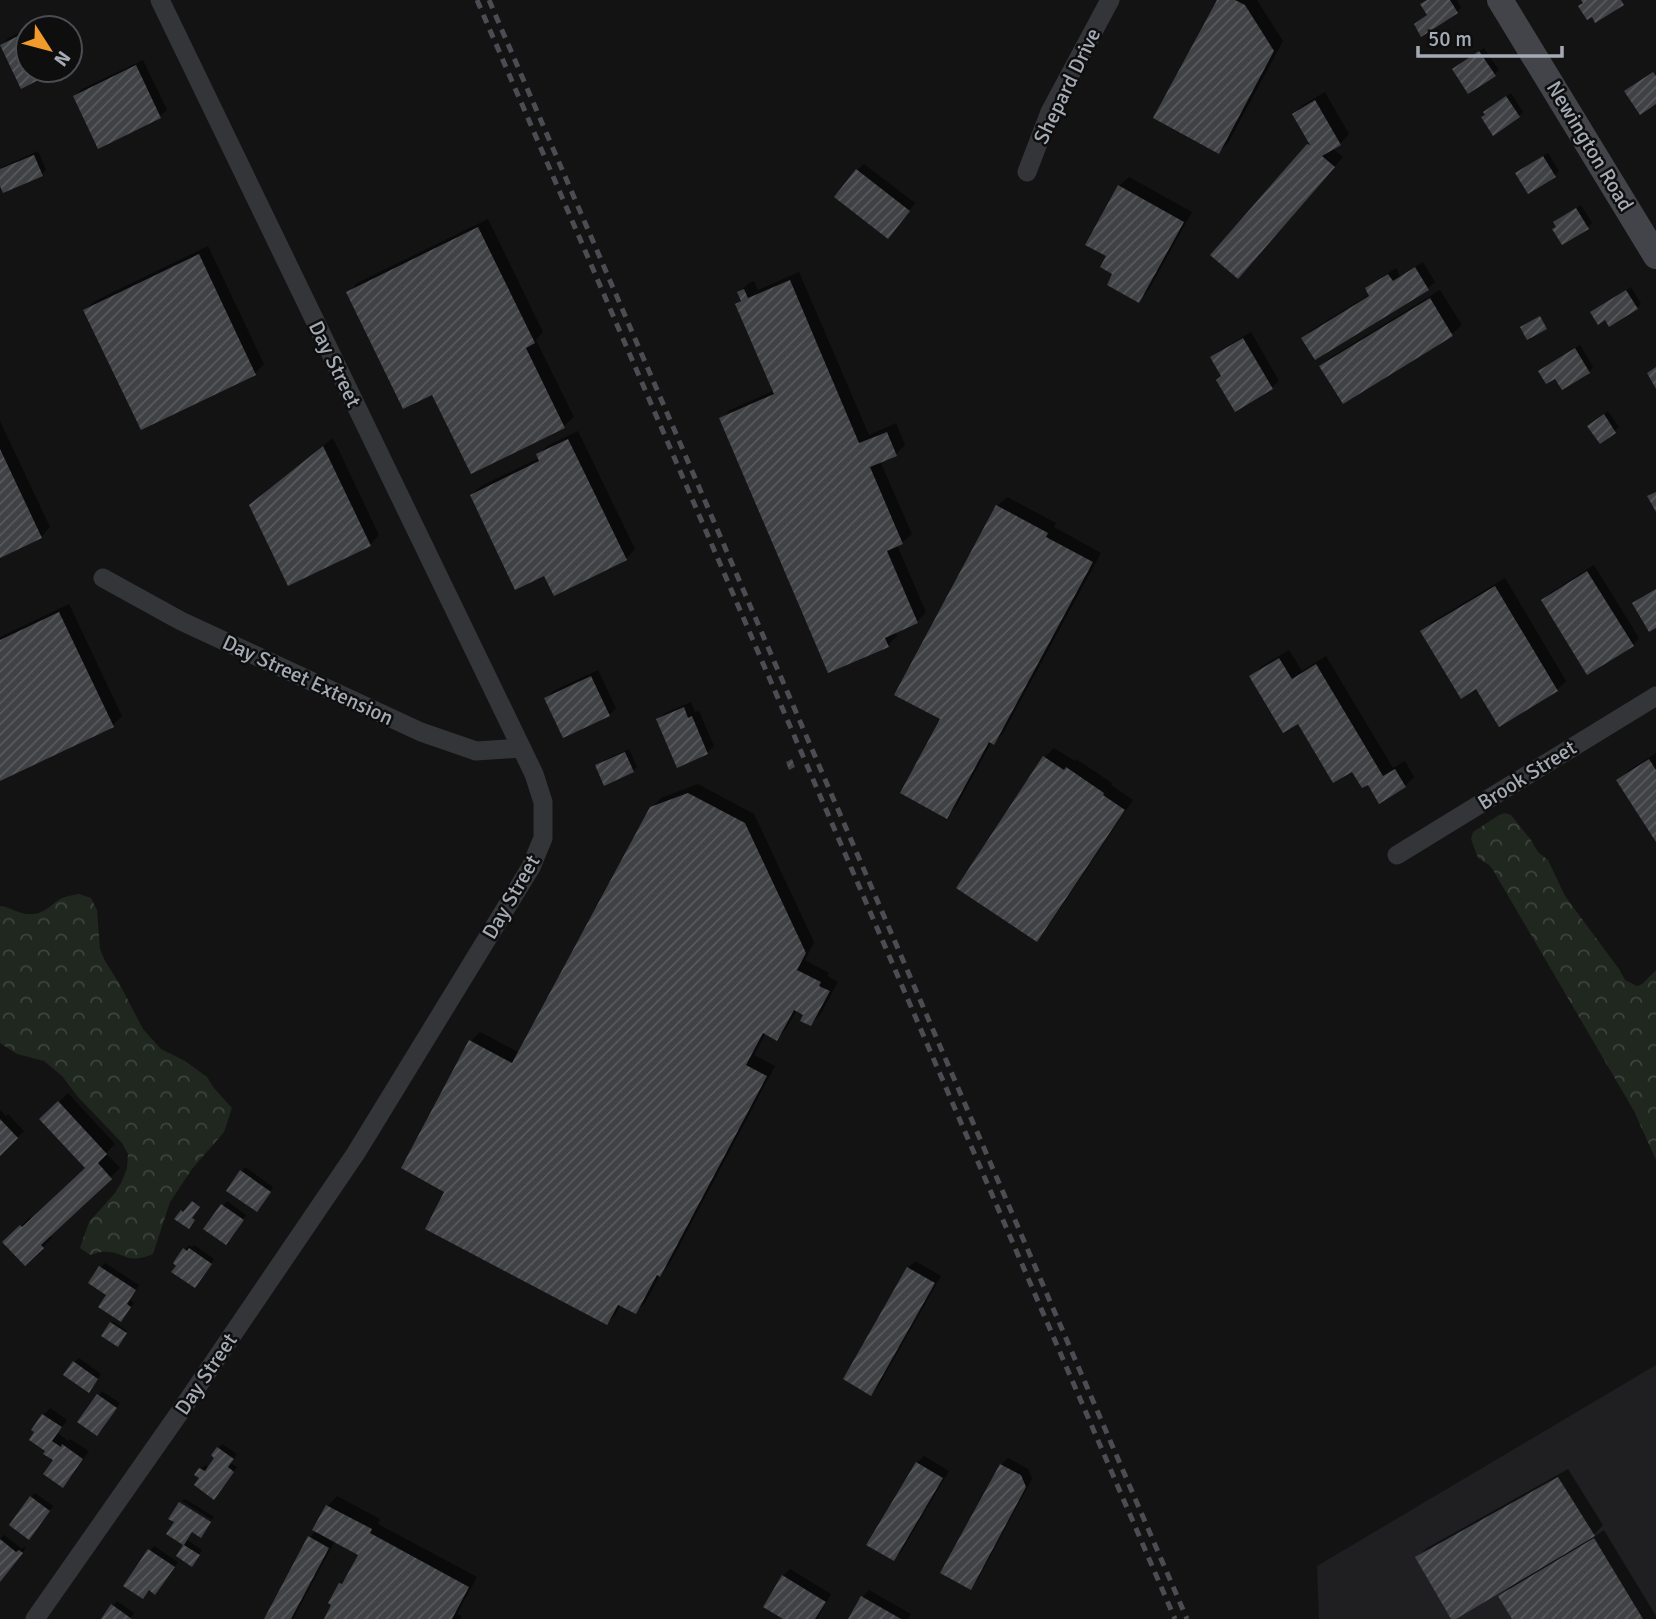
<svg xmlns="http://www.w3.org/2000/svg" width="1656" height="1619" viewBox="0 0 1656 1619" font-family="Signika,sans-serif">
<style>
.built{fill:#1f1f21}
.forest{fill:url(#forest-crowns)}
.shadow{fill:#0007}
.building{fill:url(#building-hatch)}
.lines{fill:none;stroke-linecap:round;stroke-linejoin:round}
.minor{stroke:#343539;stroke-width:19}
.secondary{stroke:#424449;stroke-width:26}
.rail{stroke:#4b4d52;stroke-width:5;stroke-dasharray:9 7;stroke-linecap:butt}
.labels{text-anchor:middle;stroke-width:5;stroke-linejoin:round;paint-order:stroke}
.street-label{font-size:21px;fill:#a4abb5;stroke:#0e0e0f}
</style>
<defs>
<pattern id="forest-crowns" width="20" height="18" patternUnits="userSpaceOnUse" patternTransform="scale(1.75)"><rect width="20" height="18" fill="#1f271f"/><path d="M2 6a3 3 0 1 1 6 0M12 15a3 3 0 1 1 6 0" fill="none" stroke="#3d443d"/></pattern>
<pattern id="building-hatch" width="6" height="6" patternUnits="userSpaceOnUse" patternTransform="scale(1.75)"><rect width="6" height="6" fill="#3f4144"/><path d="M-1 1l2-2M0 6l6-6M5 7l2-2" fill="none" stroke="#585a5d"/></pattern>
</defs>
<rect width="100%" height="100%" fill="#131314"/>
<!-- built -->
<polygon class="built" points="1656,1365 1656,1619 1319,1619 1317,1566"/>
<!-- forest -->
<g class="forest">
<polygon points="1505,813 1511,815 1531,840 1538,852 1548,860 1565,896 1619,969 1625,980 1637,986 1642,984 1656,970 1656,1160 1634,1111 1493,870 1489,865 1478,858 1471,839 1473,832 1499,815"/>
<path d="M79,894L91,898L97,910L100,949L105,961L119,983L143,1029L161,1049L185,1061L207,1077L214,1088L232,1108L224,1132L192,1169L170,1202L153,1254C124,1266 124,1250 102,1252C98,1252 94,1254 90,1255L80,1248L89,1222L115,1193L122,1181L127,1168L128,1154L122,1143L78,1097L62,1076L44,1061L17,1054L0,1043V906C10,907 17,913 27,914C45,915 48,906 62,898C67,896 73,895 79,894Z"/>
</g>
<!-- shadow -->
<g class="shadow">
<polygon points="1219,0 1257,0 1283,41 1228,143 1219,152"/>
<polygon points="1427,0 1457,0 1461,8 1457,12 1422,4"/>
<polygon points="49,18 55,28 29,28"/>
<polygon points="28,29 28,70 54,70 22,86 2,45 8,38"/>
<polygon points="1484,48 1499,70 1494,75 1459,65"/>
<polygon points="143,60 167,110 160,116 99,146 75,96 82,89"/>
<polygon points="1325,92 1349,134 1340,144 1332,148 1343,157 1247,268 1212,255 1310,142 1294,114 1303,105"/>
<polygon points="1511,93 1523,112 1519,116 1487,114 1490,108"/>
<polygon points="38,151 46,170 42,174 0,181 0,168"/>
<polygon points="1548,153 1559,171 1555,175 1522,169"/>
<polygon points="864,164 915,203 895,230 857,170"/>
<polygon points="1129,177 1192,212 1148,291 1138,301 1115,274 1108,256 1119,186"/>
<polygon points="1581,205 1592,223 1588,227 1557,226 1560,219"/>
<polygon points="488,219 543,332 536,340 574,417 564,426 471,472 432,393 348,293 357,283"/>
<polygon points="208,246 264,364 255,373 85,310 95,301"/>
<polygon points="1423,262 1435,282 1428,288 1304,338 1310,331 1370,294 1367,289 1374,282 1396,268 1400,276"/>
<polygon points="799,272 869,435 896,423 905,445 896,454 880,461 912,534 902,543 897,545 926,612 917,622 895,631 897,636 888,645 721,419 730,410 775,390 737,304 742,299 739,293 749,283 754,281 758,290"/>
<polygon points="1631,287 1641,304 1637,308 1606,318 1592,312"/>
<polygon points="1440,290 1462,325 1452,334 1344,401 1322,366 1331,357"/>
<polygon points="1251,332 1279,381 1272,387 1235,409 1223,375 1212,358 1219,351"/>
<polygon points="1580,345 1593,367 1589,372 1540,371"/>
<polygon points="1608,411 1619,427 1600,442 1593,422"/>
<polygon points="0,421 50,527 41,537 0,556"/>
<polygon points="578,431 635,549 626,559 545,573 472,495 481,486 539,458 538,455 547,446"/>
<polygon points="333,438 379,535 370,545 251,505 260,496"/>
<polygon points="1007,497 1056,523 1054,527 1101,553 1003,733 994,743 992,741 956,807 946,817 942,718 997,506"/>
<polygon points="1594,565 1639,638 1633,645 1543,600 1550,593"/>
<polygon points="1505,578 1566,681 1557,690 1477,687 1422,632 1432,622"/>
<polygon points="69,604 122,716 113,725 0,779 0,637"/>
<polygon points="1289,650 1302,671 1326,656 1393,768 1405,761 1414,777 1405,786 1368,782 1298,722 1251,677 1261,667"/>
<polygon points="598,670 616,708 609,715 546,698 553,691"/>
<polygon points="691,702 695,712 699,711 714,746 707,753 658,720 665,713"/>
<polygon points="1054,748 1075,761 1076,759 1112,783 1111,785 1133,800 1046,930 1037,939 958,887 1045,757"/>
<polygon points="629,749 637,767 633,771 597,765 602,761"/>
<polygon points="1656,753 1656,839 1619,780 1628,771"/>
<polygon points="698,784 754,814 814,942 805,960 829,973 827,976 838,982 820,1015 811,1024 806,1015 797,1010 786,1029 777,1038 766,1033 754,1055 775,1066 669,1265 660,1275 645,1303 635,1312 621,1304 616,1314 607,1323 447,1191 471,1041 480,1032 520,1053 651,808 661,798"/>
<polygon points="68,1093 115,1144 106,1153 120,1168 49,1234 52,1238 25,1264 5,1242 30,1217 33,1219 88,1168 42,1119"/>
<polygon points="0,1110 6,1116 8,1114 24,1131 0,1153"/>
<polygon points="245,1167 273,1187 261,1205 241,1172"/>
<polygon points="227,1201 246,1215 230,1238 206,1228"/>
<polygon points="189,1245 192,1247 194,1245 214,1259 199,1282 175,1263"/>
<polygon points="915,1261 941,1276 878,1387 871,1393 908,1268"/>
<polygon points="105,1263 139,1285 130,1300 134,1303 121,1320 108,1295 101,1267"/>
<polygon points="113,1321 127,1331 119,1343 111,1323"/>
<polygon points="79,1358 101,1374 93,1386 74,1362"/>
<polygon points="102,1391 120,1403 101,1430 80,1422"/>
<polygon points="50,1408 67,1420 58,1433 68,1441 70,1439 89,1451 70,1479 63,1486 43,1415"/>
<polygon points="222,1444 237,1454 231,1463 237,1467 218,1493 197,1474 205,1465 209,1468 217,1457 213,1455"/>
<polygon points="924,1456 949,1471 901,1552 894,1559 917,1463"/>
<polygon points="1008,1458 1028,1469 1032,1479 977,1581 970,1588 1001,1465"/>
<polygon points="1568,1469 1603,1525 1594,1535 1595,1536 1604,1530 1656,1616 1656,1619 1514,1619 1501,1596 1512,1585 1417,1557 1427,1548"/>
<polygon points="35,1493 53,1506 33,1533 31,1497"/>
<polygon points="337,1496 380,1519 378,1524 477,1577 457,1614 462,1616 460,1619 326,1619 341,1584 349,1575 360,1555 335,1541 293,1619 266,1619 310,1537 316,1531 315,1530 328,1506"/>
<polygon points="185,1499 214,1517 212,1520 182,1501"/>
<polygon points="176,1522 193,1530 187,1540 202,1550 196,1560 178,1556 185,1545 168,1534"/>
<polygon points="4,1535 22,1549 24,1547 26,1548 0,1580 0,1539"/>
<polygon points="154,1546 178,1562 159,1588 125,1585"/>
<polygon points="790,1569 831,1594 817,1619 787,1619 783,1576"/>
<polygon points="869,1590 911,1614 908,1619 850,1619 863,1597"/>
<polygon points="117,1601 134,1613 130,1619 103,1619"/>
</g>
<!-- building -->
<g class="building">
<polygon points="1217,0 1235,0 1245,5 1274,51 1219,154 1153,118"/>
<polygon points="1427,0 1450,0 1458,13 1421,37 1414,24 1427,15 1420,4"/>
<polygon points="1581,0 1621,0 1624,5 1595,23 1592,17 1587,20 1578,6 1583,3"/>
<polygon points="28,31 28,70 58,70 21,89 0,45"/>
<polygon points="1479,51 1496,76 1468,94 1452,69"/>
<polygon points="136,65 161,118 98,149 73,96"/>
<polygon points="1653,72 1656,76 1656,104 1640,115 1624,91"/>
<polygon points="1506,96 1520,117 1493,136 1481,117 1485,115 1483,112"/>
<polygon points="1315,100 1341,145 1322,156 1335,167 1238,279 1210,255 1307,144 1310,145 1292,114"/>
<polygon points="34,155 43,176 3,193 0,186 0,169"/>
<polygon points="1543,156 1556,177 1528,194 1515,173"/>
<polygon points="856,169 910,211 888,239 834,197"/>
<polygon points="1118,185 1184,222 1139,303 1107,285 1112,274 1100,267 1106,256 1085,245"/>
<polygon points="1576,208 1589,229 1562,245 1552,229 1556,227 1553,222"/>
<polygon points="478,227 535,343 526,348 565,428 471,474 432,395 403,409 346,292"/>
<polygon points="199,254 256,375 141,430 83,310"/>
<polygon points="1415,267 1429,290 1315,360 1301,338 1369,296 1365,288 1388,274 1393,281"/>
<polygon points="790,280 859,443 887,432 897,456 870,467 903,544 887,551 918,623 885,638 889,647 828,673 719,418 774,394 735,304 741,301 737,292 744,289 748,298"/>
<polygon points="1626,290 1638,309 1609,327 1605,320 1598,325 1590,312"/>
<polygon points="1430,298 1453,336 1343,404 1319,366"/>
<polygon points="1540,316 1547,329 1527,340 1520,327"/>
<polygon points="1243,338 1273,389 1235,412 1216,380 1221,376 1210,357"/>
<polygon points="1575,348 1590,373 1562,390 1555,379 1546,384 1538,371"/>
<polygon points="1656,367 1656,389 1647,373"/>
<polygon points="1604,414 1616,433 1600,444 1587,426"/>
<polygon points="568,439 627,560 554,596 544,576 515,590 470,495 539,461 536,454"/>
<polygon points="323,446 371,546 288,586 249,505"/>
<polygon points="0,449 42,538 0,558"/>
<polygon points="1656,492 1656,512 1647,496"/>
<polygon points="996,505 1048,533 1046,537 1093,562 994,745 989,742 947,819 900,793 940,719 894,695"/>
<polygon points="1587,571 1634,646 1587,675 1541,600"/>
<polygon points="1495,586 1558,691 1499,727 1476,689 1461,699 1420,631"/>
<polygon points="1656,589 1656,628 1649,632 1632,603"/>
<polygon points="59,612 114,727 0,781 0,640"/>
<polygon points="1279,658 1292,679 1316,664 1383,776 1395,769 1406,787 1379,804 1368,785 1362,788 1352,772 1333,783 1298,724 1283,733 1249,676"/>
<polygon points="591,676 610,716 563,738 544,698"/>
<polygon points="684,707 688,718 692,716 708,754 677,768 656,719"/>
<polygon points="625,752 634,772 604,786 595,765"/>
<polygon points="1043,756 1064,770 1066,767 1104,793 1103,795 1125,810 1037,942 956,888"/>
<polygon points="792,759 795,767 789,770 786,762"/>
<polygon points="1649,759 1656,770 1656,842 1616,780"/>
<polygon points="688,793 745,823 806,953 797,970 821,982 819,986 830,991 811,1026 800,1021 803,1015 794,1010 777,1041 763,1033 746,1065 767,1076 660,1277 657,1275 636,1314 618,1305 607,1325 425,1229 444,1192 401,1168 469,1040 512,1063 650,807"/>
<polygon points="58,1101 107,1154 98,1163 112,1179 41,1245 44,1248 25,1266 2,1242 20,1225 22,1227 85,1168 39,1119"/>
<polygon points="0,1119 18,1138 0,1156"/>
<polygon points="240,1170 271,1192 257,1212 226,1191"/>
<polygon points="192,1201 200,1207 192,1218 195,1220 189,1229 174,1219 181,1210 183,1212"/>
<polygon points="221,1204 244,1220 226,1245 203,1229"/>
<polygon points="183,1248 187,1251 189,1248 212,1264 195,1288 171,1272 176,1266 173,1263"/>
<polygon points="99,1266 136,1290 127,1304 131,1307 121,1322 98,1307 106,1295 88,1283"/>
<polygon points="907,1267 935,1283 871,1396 843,1379"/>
<polygon points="110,1322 127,1333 118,1347 101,1336"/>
<polygon points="73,1361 98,1379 89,1393 63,1375"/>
<polygon points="97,1394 117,1408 97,1436 77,1422"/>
<polygon points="42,1414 62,1427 52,1441 61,1447 62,1444 83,1459 63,1488 43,1474 53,1460 43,1454 45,1451 29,1440 34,1432 31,1430"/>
<polygon points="217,1447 234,1459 228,1467 234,1472 214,1500 194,1485 199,1478 194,1475 199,1468 205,1471 214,1458 211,1455"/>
<polygon points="916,1462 943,1478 894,1561 866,1545"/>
<polygon points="1000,1464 1021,1475 1026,1487 971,1590 940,1573"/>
<polygon points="1558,1477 1595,1536 1456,1619 1451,1619 1415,1557"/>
<polygon points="30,1496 50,1511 29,1540 9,1525"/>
<polygon points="179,1502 211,1522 201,1538 192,1532 184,1545 200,1555 192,1567 176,1556 183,1545 166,1534 174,1522 168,1519"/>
<polygon points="326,1505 372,1529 370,1533 469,1587 452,1619 324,1619 331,1605 328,1603 339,1583 342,1584 358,1555 312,1530"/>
<polygon points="308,1536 329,1548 291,1619 264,1619"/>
<polygon points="1594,1538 1643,1619 1512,1619 1498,1596"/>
<polygon points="0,1539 16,1552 19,1550 23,1553 0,1582"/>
<polygon points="148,1549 175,1567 155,1595 149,1590 143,1599 123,1586"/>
<polygon points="782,1575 826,1602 815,1619 783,1619 763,1607"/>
<polygon points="861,1596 901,1619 848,1619"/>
<polygon points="111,1604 132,1619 101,1619"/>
</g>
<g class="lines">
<!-- minor -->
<g class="minor">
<polyline points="1027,172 1050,112 1110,0"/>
<polyline points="103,578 181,621 421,732 476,751 521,748"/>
<polyline points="1397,855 1656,696"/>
<polyline points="35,1619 182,1409 356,1153 531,867 543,838 543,802 534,774 160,0"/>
</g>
<!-- secondary -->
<polyline class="secondary" points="1500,0 1656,256"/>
<!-- rail -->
<g class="rail">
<polyline points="477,0 1175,1619"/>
<polyline points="489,0 1187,1619"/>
</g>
</g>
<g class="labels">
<!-- street labels -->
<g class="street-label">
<text transform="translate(1067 86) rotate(-64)" y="7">Shepard Drive</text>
<text transform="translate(1590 146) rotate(59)" y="7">Newington Road</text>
<text transform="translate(335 364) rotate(64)" y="7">Day Street</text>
<text transform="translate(308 680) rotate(25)" y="7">Day Street Extension</text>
<text transform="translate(1527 775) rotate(-32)" y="7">Brook Street</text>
<text transform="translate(511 897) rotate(-60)" y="7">Day Street</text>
<text transform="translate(206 1374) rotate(-56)" y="7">Day Street</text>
</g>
</g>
<!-- north arrow -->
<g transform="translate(49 49) rotate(126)"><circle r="33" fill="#0e0e0f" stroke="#4a4d51" stroke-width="2"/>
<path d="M0-5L12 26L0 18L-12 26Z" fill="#f19b2d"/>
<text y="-10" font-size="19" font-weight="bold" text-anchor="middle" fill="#a4abb5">N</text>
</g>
<!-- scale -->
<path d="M1418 46v10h144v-10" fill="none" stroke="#a4abb5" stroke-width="3.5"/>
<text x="1428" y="46" font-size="21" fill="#a4abb5" stroke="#0e0e0f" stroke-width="5" paint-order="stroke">50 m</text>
</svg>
